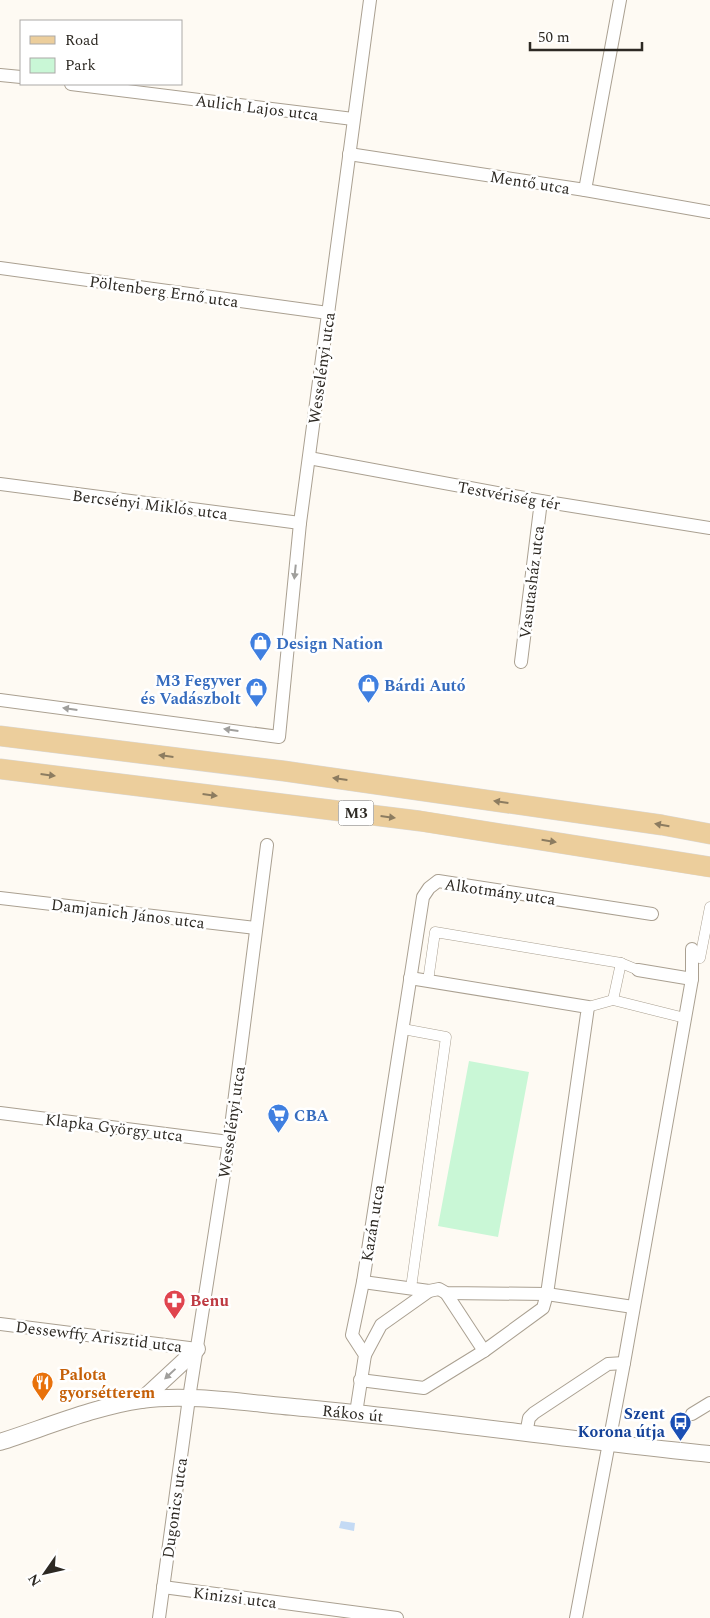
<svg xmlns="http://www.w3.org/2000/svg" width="710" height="1618" viewBox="0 0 710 1618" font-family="Spectral,serif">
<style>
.green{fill:#c9f7d6}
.water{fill:#c4daf4}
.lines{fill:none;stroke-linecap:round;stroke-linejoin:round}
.pedestrian-casing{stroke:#aaa091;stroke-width:11}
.minor-casing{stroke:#aaa091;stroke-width:14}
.tertiary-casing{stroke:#aaa091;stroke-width:18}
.primary-casing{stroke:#d9d8d7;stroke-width:21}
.pedestrian{stroke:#fff;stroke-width:10}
.minor{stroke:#fff;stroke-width:12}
.tertiary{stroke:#fff;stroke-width:16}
.primary{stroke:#ecce9c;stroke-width:20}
.oneway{fill:#a09f9c}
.oneway2{fill:#8c7c60}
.labels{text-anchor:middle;stroke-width:5;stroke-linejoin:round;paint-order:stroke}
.shield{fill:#fff;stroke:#6c6965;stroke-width:1}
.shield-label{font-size:15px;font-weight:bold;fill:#2d2923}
.street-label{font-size:16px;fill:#2d2923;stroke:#fff}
.shop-label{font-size:16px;font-weight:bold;fill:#366cbe;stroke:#fff;text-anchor:start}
.health-label{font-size:16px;font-weight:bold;fill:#be3a42;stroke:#fff;text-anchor:start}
.food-label{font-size:16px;font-weight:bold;fill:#c56008;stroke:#fff;text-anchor:start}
.transit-label{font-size:16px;font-weight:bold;fill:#164399;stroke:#fff;text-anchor:end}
</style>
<rect width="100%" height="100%" fill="#fefaf3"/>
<!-- green -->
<polygon class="green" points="469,1061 529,1072 498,1237 438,1226"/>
<!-- water -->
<polygon class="water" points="341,1521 355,1523 354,1531 339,1528"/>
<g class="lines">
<defs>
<g id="pedestrian">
<polyline points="700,958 710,907"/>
<polyline points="428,981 435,932 621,963 638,970"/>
<polyline points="613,1000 621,963"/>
<polyline points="588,1007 613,1000 685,1018"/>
<polyline points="403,1029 446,1037 411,1288"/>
</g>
<g id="minor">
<polyline points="0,75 21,77"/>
<polyline points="71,84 353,119"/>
<polyline points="349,154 585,190 710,212"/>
<polyline points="585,190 620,0"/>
<polyline points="0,268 328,313"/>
<polyline points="309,458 541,501 710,528"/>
<polyline points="0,484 300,523"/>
<polyline points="521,662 541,501"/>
<polyline points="0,700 279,737 300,523 370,0"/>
<polyline points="0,898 256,928"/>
<polyline points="638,970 692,979"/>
<polyline points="0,1113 229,1142"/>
<polyline points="363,1282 429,1291 439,1289 446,1293 547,1294 633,1307"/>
<polyline points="446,1293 484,1351"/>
<polyline points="0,1324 197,1349"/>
<polyline points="365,1355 381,1325 429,1291"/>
<polyline points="360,1380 424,1388 484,1351 543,1308 547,1294 588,1007 410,978"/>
<polyline points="356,1413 365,1355 352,1335 363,1282 423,897 429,888 438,881 652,914"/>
<polyline points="692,1414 710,1403"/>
<polyline points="526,1434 529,1418 534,1413 608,1364 624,1363"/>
<polyline points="163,1587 397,1618"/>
<polyline points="159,1618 189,1398 229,1142 267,845"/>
<polyline points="576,1618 624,1363 692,979 692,949"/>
</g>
<g id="tertiary">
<polyline points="142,1400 197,1349"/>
<path id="s1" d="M0,1442C44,1428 97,1406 141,1400C192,1393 252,1404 304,1408C439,1420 574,1441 710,1454"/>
</g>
<g id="primary">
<polyline points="0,736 284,771 662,825 710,834"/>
<polyline points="0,769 420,821 710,867"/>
</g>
</defs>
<!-- pedestrian casing -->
<use href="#pedestrian" class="pedestrian-casing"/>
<!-- minor casing -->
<use href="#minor" class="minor-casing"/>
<!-- tertiary casing -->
<use href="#tertiary" class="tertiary-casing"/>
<!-- primary casing -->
<use href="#primary" class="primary-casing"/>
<!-- pedestrian -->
<use href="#pedestrian" class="pedestrian"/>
<!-- minor -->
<use href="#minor" class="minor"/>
<!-- tertiary -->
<use href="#tertiary" class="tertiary"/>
<!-- primary -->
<use href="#primary" class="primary"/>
</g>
<!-- one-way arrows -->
<defs><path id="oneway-solid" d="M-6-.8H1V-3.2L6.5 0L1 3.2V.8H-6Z" transform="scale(1.25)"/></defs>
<g class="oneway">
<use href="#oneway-solid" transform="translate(295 572) rotate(96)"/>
<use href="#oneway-solid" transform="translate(70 709) rotate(-172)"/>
<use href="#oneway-solid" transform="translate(231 730) rotate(-172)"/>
<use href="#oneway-solid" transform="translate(170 1374) rotate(137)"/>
</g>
<g class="oneway2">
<use href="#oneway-solid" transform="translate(166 756) rotate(-173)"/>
<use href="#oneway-solid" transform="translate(48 775) rotate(7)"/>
<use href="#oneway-solid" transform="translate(340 779) rotate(-172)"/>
<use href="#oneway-solid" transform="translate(210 795) rotate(7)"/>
<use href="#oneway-solid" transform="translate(501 802) rotate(-172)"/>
<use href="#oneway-solid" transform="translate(388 817) rotate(7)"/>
<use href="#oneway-solid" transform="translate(662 825) rotate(-170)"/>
<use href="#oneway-solid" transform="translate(549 841) rotate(9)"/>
</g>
<!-- icons -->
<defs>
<symbol id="shop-pin" viewBox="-11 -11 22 30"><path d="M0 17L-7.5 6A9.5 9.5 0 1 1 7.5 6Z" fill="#3f7fe0" stroke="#fff"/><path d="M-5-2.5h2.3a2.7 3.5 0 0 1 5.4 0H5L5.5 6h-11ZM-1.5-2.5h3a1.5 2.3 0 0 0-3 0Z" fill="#fff"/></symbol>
<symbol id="supermarket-pin" viewBox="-11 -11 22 30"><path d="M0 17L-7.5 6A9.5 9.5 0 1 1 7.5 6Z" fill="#3f7fe0" stroke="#fff"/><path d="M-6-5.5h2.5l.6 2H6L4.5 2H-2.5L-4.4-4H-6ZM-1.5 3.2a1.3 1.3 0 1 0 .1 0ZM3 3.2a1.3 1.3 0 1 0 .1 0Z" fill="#fff"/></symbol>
<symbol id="pharmacy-pin" viewBox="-11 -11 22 30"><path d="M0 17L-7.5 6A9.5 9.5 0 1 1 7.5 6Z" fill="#e0444e" stroke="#fff"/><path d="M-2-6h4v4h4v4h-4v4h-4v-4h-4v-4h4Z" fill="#fff"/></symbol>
<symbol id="restaurant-pin" viewBox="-11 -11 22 30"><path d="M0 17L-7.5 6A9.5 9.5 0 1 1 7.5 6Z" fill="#e8710a" stroke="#fff"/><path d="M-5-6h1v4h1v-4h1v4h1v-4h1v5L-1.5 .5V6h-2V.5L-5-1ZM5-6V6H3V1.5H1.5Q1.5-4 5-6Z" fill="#fff"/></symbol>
<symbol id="bus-pin" viewBox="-11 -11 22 30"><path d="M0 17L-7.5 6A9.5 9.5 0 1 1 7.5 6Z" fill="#1a4fb4" stroke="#fff"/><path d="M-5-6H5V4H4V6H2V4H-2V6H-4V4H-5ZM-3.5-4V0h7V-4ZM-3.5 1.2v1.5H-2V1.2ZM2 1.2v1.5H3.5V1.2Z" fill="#fff"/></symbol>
</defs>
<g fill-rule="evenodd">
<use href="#shop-pin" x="248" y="630" width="25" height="34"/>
<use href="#shop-pin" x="356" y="672" width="25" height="34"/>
<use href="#shop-pin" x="244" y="676" width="25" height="34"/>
<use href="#supermarket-pin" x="266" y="1102" width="25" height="34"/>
<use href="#pharmacy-pin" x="162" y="1288" width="25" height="34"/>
<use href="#restaurant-pin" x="30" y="1370" width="25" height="34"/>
<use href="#bus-pin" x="668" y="1410" width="25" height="34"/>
</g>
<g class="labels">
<!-- shield labels -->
<rect class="shield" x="338.5" y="800.5" width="35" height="25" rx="4"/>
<g class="shield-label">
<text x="356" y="818">M3</text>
</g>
<!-- street labels -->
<g class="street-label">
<text transform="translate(257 107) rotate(7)" y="6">Aulich Lajos utca</text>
<text transform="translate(530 182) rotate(9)" y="6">Mentő utca</text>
<text transform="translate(164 291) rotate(8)" y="6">Pöltenberg Ernő utca</text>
<text transform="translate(321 368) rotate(-82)" y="6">Wesselényi utca</text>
<text transform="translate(509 495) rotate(10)" y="6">Testvériség tér</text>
<text transform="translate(150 504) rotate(7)" y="6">Bercsényi Miklós utca</text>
<text transform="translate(531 582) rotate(-83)" y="6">Vasutasház utca</text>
<text transform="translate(500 891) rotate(8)" y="6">Alkotmány utca</text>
<text transform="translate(128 913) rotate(7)" y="6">Damjanich János utca</text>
<text transform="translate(231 1122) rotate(-82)" y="6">Wesselényi utca</text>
<text transform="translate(114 1127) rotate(7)" y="6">Klapka György utca</text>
<text transform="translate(372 1223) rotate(-81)" y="6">Kazán utca</text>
<text transform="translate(99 1336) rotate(7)" y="6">Dessewffy Arisztid utca</text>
<text dy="6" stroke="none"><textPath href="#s1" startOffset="360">Rákos út</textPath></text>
<text transform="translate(174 1508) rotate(-82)" y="6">Dugonics utca</text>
<text transform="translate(235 1597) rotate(7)" y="6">Kinizsi utca</text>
</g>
<!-- shop labels -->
<g class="shop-label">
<text x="276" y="649">Design Nation</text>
<text x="241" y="686" text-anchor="end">M3 Fegyver<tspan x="241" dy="18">és Vadászbolt</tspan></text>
<text x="384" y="691">Bárdi Autó</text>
<text x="294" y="1121">CBA</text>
</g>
<!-- health labels -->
<g class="health-label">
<text x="190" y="1306">Benu</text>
</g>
<!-- food labels -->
<g class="food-label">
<text x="59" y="1380">Palota<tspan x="59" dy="18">gyorsétterem</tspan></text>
</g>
<!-- transit labels -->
<g class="transit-label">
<text x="665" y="1419">Szent<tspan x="665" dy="18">Korona útja</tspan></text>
</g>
</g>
<!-- legend -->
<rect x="20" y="20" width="162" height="65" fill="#ffffff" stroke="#aba9a7"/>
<rect x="30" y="36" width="25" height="8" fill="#ecce9c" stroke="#aba9a7"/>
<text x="65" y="45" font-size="15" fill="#2d2923">Road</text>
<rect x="30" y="58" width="25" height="15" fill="#c9f7d6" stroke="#aba9a7"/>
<text x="65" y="70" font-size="15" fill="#2d2923">Park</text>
<!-- north arrow -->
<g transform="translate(45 1573) rotate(236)" stroke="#ffffff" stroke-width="4" paint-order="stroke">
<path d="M0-4L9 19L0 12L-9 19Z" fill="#2d2923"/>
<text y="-8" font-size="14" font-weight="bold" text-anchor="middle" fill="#2d2923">N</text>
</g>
<!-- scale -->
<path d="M530 42v8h112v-8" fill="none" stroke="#2d2923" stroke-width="2.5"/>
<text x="538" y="42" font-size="15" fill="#2d2923" stroke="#ffffff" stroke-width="4" paint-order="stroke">50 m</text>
</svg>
